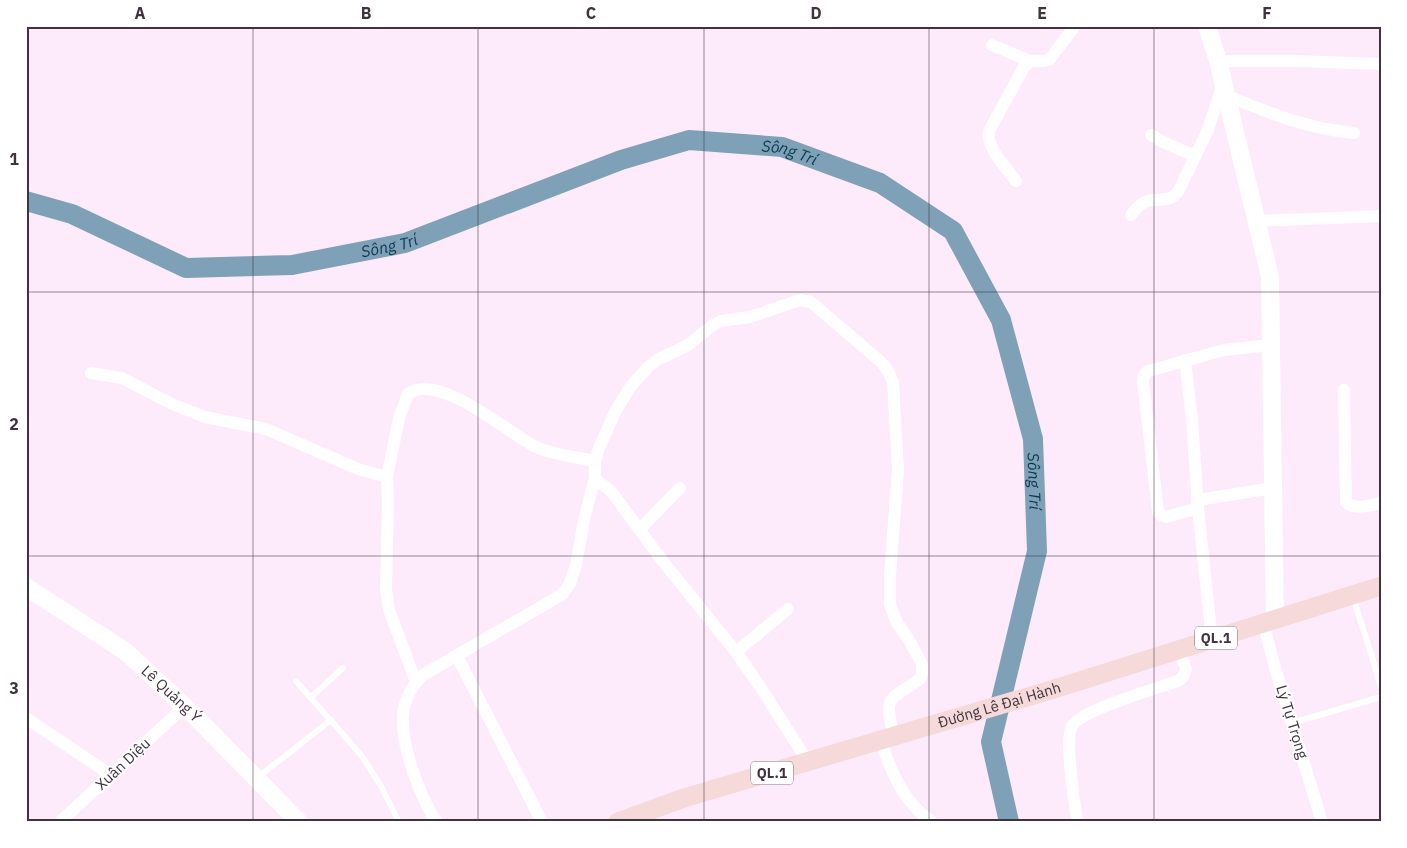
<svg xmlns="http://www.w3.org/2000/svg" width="1407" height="848" viewBox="0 0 1407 848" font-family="'IBM Plex Sans',sans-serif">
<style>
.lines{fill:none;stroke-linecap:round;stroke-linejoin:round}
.river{stroke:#7ea1b7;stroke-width:20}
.lane{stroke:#fff;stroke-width:6}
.street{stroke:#fff;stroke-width:12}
.secondary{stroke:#fff;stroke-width:18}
.primary{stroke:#f6dad9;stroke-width:19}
.grid{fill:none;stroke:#3f333e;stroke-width:1;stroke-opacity:0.55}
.labels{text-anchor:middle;stroke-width:4;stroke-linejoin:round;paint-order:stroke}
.shield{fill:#fff;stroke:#797078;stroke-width:1}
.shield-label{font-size:14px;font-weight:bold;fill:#3f333e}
.street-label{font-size:15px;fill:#3f333e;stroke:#fff}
.water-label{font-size:16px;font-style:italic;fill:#0a3a51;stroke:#fff}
.neatline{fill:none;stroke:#3f333e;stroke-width:2}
.grid-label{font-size:16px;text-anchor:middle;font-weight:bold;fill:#3f333e}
</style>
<rect width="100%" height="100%" fill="#fdeafb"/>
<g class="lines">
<!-- river -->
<path class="river" id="s1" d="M26,201L72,214L186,268L292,265L405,243L621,160L689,140L782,147L880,183L953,231L1001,320L1033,439L1037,551L991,742L1009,822"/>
<!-- lane -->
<g class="lane">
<polyline points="1353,597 1381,686"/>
<polyline points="296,681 362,756 382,788 399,822"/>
<polyline points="311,697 343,668"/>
<polyline points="1292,723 1381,697"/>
<polyline points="257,778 331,720"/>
</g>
<!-- street -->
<g class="street">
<polyline points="992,45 1030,61"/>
<polyline points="1218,61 1296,61 1381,64"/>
<path d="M1226,95C1268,113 1309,129 1354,133"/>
<polyline points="1151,135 1163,142 1195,156"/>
<path d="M1016,181C1007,169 985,146 989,131L1024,67L1030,61H1044L1050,59L1075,26"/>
<path d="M1131,215C1135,210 1140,203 1147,201C1159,198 1169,203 1178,192L1207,132L1223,84"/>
<polyline points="1256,221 1381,216"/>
<polyline points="1185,360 1192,419 1198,508 1212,640"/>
<polyline points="91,373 122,378 172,404 205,417 266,429 358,469 387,477"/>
<path d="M1344,390L1346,502C1353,511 1370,505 1381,503"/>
<polyline points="595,479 611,491 661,559 736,652 761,688 808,762"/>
<polyline points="1198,500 1273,488"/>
<polyline points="1198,508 1166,517 1161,515 1158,512 1143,381 1144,375 1148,371 1224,350 1271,345"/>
<polyline points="640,529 680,488"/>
<polyline points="1263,622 1275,668 1322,822"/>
<polyline points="736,652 788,609"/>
<polyline points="457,656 542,822"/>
<path d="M416,682L389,610L386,589L388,503L387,477L399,418L408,394C438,371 508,433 536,447C554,455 576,457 595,461"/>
<polyline points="26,718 111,775"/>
<path d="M881,741C891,772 904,803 932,822"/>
<polyline points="60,822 185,706"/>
<path d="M437,822C421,800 405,754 403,727C401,707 409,688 423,675L563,594L570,583L576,565L585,515L595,479V461L599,448L616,410L631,386L648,367L657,360L688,345L713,325L721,321L750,317L800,300L811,302L881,362L888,371L893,382L898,469L890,575V604L896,621L909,640L922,664V673L920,679C887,702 884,695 894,737"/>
<path d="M1077,822C1075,804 1064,739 1072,726C1081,710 1158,688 1178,681L1183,677L1186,669L1179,650"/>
</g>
<!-- secondary -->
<g class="secondary">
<polyline points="1207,26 1218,61 1270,277 1275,619"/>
<path id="s2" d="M26,587L125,651L192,713L299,822"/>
</g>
<!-- primary -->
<path class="primary" id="s3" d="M618,822L684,798L1051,690L1381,586"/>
</g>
<!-- grid -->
<path class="grid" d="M253,26V822M478,26V822M704,26V822M929,26V822M1154,26V822M26,292H1381M26,556H1381"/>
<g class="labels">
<!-- shield labels -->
<g class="shield">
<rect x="1195" y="626.5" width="42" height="23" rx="4"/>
<rect x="751" y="761.5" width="42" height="23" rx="4"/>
</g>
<g class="shield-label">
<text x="1216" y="643">QL.1</text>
<text x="772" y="778">QL.1</text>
</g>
<!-- street labels -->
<g class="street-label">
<text dy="5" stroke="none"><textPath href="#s2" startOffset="181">Lê Quảng Ý</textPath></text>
<text dy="5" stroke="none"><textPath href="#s3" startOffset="399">Đường Lê Đại Hành</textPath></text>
<text transform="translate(1292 722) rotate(73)" y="5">Lý Tự Trọng</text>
<text transform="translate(123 764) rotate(-43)" y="5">Xuân Diệu</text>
</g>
<!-- water labels -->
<g class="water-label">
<text dy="6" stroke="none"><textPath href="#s1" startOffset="799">Sông Trí</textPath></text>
<text dy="6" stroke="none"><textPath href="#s1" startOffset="379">Sông Trí</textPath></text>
<text dy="6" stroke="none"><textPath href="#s1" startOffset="1249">Sông Trí</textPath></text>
</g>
</g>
<!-- border -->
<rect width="1407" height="848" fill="none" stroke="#ffffff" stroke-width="55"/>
<rect x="28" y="28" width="1352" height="792" class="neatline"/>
<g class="grid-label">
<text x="140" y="19">A</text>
<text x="366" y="19">B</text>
<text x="591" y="19">C</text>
<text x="816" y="19">D</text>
<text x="1042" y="19">E</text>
<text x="1267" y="19">F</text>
<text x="14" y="165">1</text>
<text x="14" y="430">2</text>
<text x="14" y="694">3</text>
</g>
</svg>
